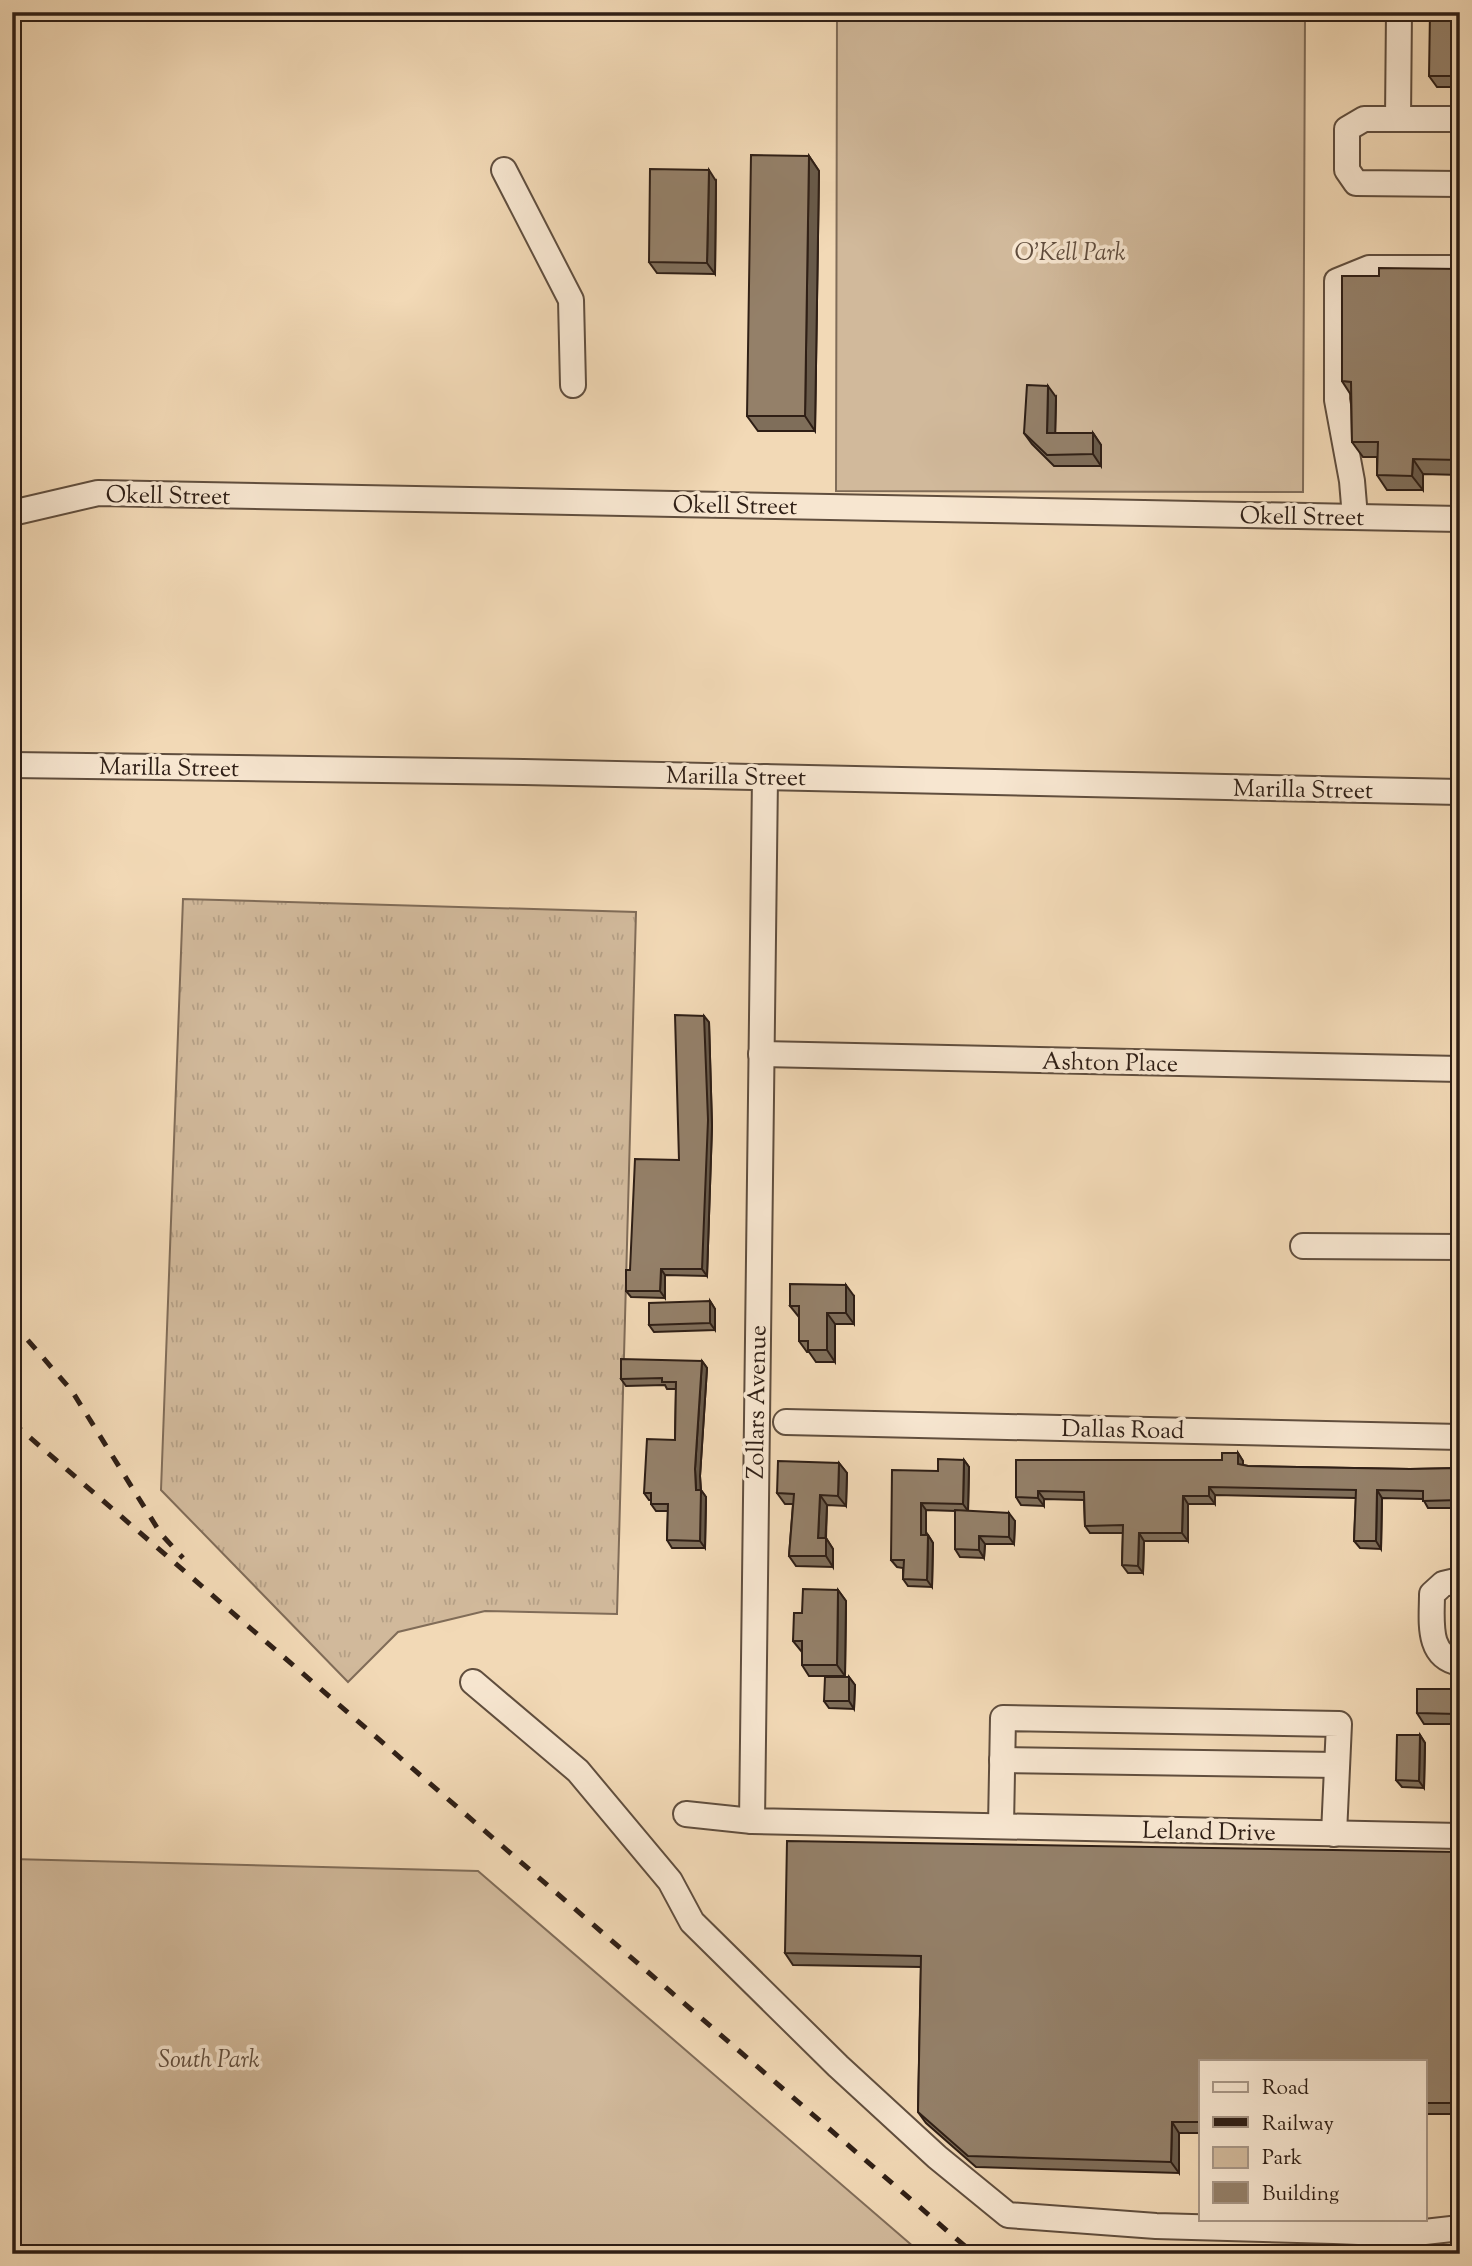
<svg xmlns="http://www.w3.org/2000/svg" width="1472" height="2266" viewBox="0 0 1472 2266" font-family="'Sorts Mill Goudy',serif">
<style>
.grass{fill:url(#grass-tufts);stroke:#806c58;stroke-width:2}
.park{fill:#d1b99b;stroke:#806c58;stroke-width:2}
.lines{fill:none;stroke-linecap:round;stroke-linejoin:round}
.minor-casing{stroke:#604e3e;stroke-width:28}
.minor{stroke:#f7e6d0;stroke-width:24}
.rail{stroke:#2f1f16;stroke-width:5;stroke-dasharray:12 12;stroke-linecap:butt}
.wall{fill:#7f6e5a;stroke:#2f1f16;stroke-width:2}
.shaded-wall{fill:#685a4a;stroke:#2f1f16;stroke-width:2}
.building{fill:#948069;stroke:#2f1f16;stroke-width:2}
.labels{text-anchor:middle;stroke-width:7;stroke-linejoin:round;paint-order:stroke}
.park-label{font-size:24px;font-style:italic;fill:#604d3e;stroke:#f7e6d0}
.street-label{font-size:24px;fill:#2f1f16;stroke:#f7e6d0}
</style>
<defs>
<pattern id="grass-tufts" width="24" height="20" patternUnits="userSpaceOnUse" patternTransform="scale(1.75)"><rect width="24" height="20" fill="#d1b99b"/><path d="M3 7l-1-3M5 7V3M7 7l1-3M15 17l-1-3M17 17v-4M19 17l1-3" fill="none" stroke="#b49f85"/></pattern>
</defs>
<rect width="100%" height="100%" fill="#f2d9b6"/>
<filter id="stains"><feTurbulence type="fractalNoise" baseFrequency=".00286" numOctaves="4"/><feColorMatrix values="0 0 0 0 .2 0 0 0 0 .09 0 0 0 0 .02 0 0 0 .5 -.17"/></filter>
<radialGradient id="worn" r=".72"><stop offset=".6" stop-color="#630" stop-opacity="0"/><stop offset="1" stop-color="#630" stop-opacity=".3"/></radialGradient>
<!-- grass -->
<polygon class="grass" points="183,899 636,912 617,1614 485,1611 398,1632 348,1682 161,1490"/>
<!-- park -->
<g class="park">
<polygon points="837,12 1305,12 1303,492 836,491"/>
<polygon points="12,1859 478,1871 922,2254 12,2254"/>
</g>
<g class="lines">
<defs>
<g id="minor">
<polyline points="1398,118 1399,12"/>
<polyline points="1460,119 1364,119 1347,129 1347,170 1356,183 1460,184"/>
<polyline points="504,170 571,300 573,385"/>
<polyline points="12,513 98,493 1460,519"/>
<polyline points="1355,517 1352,481 1337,400 1337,281 1369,268 1460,268"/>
<polyline points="12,765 524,772 1460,792"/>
<polyline points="765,777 752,1821 1460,1836"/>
<polyline points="761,1054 1460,1069"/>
<polyline points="1303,1246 1460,1247"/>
<polyline points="786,1422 1460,1437"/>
<path d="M1460,1580L1443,1584L1432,1594C1432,1621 1426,1657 1460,1663"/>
<polyline points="473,1682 578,1771 670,1881 692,1922 838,2066 937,2157 1008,2215 1156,2226 1334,2231 1407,2234 1460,2228"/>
<polyline points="1002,1760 1337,1765"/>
<polyline points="686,1814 752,1821"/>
<polyline points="1001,1826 1003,1718 1339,1724 1334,1834"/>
</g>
</defs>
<!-- minor casing -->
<use href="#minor" class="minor-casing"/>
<!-- minor -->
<use href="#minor" class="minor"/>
<!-- rail -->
<g class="rail">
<polyline points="12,1322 72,1391 161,1534 183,1558"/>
<polyline points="12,1422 974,2254"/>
</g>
</g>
<!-- wall -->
<g class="wall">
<polygon points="1460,12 1460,87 1437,87 1429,76"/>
<polygon points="809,156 819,171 815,431 758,431 747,416"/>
<polygon points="716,181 715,274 657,273 649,262"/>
<polygon points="1460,269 1460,475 1423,474 1423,490 1387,490 1377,475 1377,457 1363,457 1352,442 1351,395 1342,381 1379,276"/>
<polygon points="1056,397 1055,433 1093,433 1101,445 1101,466 1054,466 1032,444 1024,433"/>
<polygon points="1460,573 1460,602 1453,592"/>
<polygon points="709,1022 712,1126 707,1276 665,1275 665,1298 631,1297 626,1291 630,1270 679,1160"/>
<polygon points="854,1296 854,1324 835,1324 835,1362 816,1362 809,1352 807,1352 799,1341 799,1317 790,1306"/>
<polygon points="710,1301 715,1309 715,1330 654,1332 649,1325"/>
<polygon points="702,1361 707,1368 700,1476 701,1490 706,1497 705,1548 672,1548 667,1540 668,1511 656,1511 651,1504 651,1500 649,1500 644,1493 675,1440 676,1389 667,1389 665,1385 626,1386 621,1379"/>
<polygon points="1238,1453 1243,1461 1243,1465 1248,1466 1410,1469 1460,1468 1460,1508 1428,1508 1423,1499 1382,1498 1381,1549 1360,1548 1354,1541 1356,1498 1215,1495 1215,1504 1188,1504 1188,1541 1144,1541 1143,1573 1128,1573 1122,1565 1123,1533 1090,1533 1085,1526 1084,1500 1044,1499 1044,1506 1021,1505 1016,1497 1016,1460 1222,1460"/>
<polygon points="964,1460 969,1467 968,1511 1015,1521 1014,1544 985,1544 984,1558 960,1557 955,1549 955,1511 926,1510 926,1535 928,1535 933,1543 932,1587 908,1586 903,1579 903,1568 897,1567 891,1560 938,1471"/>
<polygon points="839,1463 847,1473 846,1506 827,1505 826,1538 833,1549 833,1567 796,1566 789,1556 793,1504 785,1504 777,1493"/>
<polygon points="838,1590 846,1601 845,1676 809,1676 802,1665 802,1652 793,1641 802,1613"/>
<polygon points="849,1677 855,1685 854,1709 829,1708 824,1701"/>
<polygon points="1460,1683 1460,1801 1454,1793 1456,1724 1424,1724 1417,1713 1457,1689"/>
<polygon points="1420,1735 1425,1743 1424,1788 1402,1787 1396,1780"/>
<polygon points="1460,1852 1460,2114 1425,2114 1425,2130 1425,2061 1201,2061 1201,2133 1179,2133 1179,2173 976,2167 926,2123 918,2112 921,1967 793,1965 785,1953"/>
</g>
<!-- shaded-wall -->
<g class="shaded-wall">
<polygon points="809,156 819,171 815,431 805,416"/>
<polygon points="709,170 716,181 715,274 707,263"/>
<polygon points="1048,386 1056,397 1055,444 1047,433"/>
<polygon points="1093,433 1101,445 1101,466 1093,454"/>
<polygon points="1413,459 1423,474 1423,490 1412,476"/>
<polygon points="704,1016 709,1022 712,1126 707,1276 702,1269"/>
<polygon points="661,1269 665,1275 665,1298 660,1291"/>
<polygon points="846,1285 854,1296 854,1324 846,1313"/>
<polygon points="710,1301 715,1309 715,1330 710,1323"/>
<polygon points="827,1313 835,1324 835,1362 827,1350"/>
<polygon points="702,1361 707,1368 700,1476 701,1495 701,1490 706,1497 705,1548 700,1541 696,1490 695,1469"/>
<polygon points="1238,1453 1243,1461 1243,1472 1238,1464"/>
<polygon points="964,1460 969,1467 968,1511 963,1504"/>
<polygon points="839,1463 847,1473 846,1506 838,1496"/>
<polygon points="1209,1487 1215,1495 1215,1504 1209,1496"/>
<polygon points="1377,1490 1382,1498 1381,1549 1376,1541"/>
<polygon points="1038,1491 1044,1499 1044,1506 1038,1498"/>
<polygon points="820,1495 827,1505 825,1549 818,1538"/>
<polygon points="1183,1496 1188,1504 1188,1541 1182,1533"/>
<polygon points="921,1503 926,1510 926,1543 921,1535"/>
<polygon points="1009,1513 1015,1521 1014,1544 1009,1537"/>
<polygon points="1139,1533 1144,1541 1143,1573 1138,1566"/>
<polygon points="928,1535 933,1543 932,1587 927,1580"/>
<polygon points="979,1536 985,1544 984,1558 979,1550"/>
<polygon points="826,1538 833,1549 833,1567 826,1556"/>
<polygon points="838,1590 846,1601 845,1676 837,1665"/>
<polygon points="849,1677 855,1685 854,1709 849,1701"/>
<polygon points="1420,1735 1425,1743 1424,1788 1419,1781"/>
<polygon points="1172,2122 1179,2133 1179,2173 1171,2162"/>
</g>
<!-- building -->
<g class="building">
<polygon points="1430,12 1460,12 1460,76 1429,76"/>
<polygon points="751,155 809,156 805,416 747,416"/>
<polygon points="650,169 709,170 707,263 649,262"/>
<polygon points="1379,268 1460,269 1460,460 1413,459 1412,476 1377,475 1378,442 1352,442 1351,382 1342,381 1342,276 1379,276"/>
<polygon points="1027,385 1048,386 1047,433 1093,433 1093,454 1047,455 1024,433"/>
<polygon points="1460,573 1460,592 1453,592 1453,574"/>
<polygon points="675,1015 704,1016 708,1120 702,1269 661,1269 660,1291 626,1291 626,1270 630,1270 635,1159 679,1160"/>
<polygon points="790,1284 846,1285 846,1313 827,1313 827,1350 808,1350 808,1341 799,1341 799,1306 790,1306"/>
<polygon points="710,1301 710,1323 649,1325 649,1303"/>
<polygon points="621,1359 702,1361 695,1469 696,1490 701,1490 700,1541 667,1540 668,1504 651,1504 651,1493 644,1493 647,1439 675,1440 676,1382 662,1382 662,1378 621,1379"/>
<polygon points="1222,1453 1238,1453 1238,1464 1248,1466 1410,1469 1460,1468 1460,1500 1423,1501 1423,1491 1377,1490 1376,1541 1354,1541 1356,1490 1209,1487 1209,1496 1183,1496 1182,1533 1139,1533 1138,1566 1122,1565 1123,1525 1085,1526 1084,1492 1038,1491 1038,1498 1016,1497 1016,1460 1222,1460"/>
<polygon points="938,1459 964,1460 963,1504 921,1503 921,1535 928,1535 927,1580 903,1579 904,1560 891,1560 892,1470 938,1471"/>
<polygon points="778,1461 839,1463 838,1496 820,1495 818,1538 826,1538 826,1556 789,1556 794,1494 777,1493"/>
<polygon points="955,1510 1009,1513 1009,1537 979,1536 979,1550 955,1549"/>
<polygon points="1459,1582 1460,1582 1460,1634 1458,1634"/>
<polygon points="803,1589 838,1590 837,1665 802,1665 802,1641 793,1641 794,1613 802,1613"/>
<polygon points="825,1677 849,1677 849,1701 824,1701"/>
<polygon points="1457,1683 1460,1683 1460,1793 1454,1793 1456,1714 1417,1713 1417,1689 1457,1689"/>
<polygon points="1397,1735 1420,1735 1419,1781 1396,1780"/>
<polygon points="787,1841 1460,1852 1460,2103 1425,2103 1425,2061 1201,2061 1201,2122 1172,2122 1171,2162 968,2156 918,2112 921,1956 785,1953"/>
<polygon points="1291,2245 1291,2253 1361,2254 1175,2254 1175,2248"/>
</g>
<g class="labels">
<!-- park labels -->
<g class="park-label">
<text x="1070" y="260">O'Kell Park</text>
<text x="209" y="2067">South Park</text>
</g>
<!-- street labels -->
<g class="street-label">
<text transform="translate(168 495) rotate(1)" y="8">Okell Street</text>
<text transform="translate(735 505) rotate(1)" y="8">Okell Street</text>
<text transform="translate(1302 516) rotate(1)" y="8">Okell Street</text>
<text transform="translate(169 767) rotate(1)" y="8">Marilla Street</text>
<text transform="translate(736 776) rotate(1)" y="8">Marilla Street</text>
<text transform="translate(1303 789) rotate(1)" y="8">Marilla Street</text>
<text transform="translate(1110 1062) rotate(1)" y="8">Ashton Place</text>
<text transform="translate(756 1402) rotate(-89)" y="8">Zollars Avenue</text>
<text transform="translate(1123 1429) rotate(1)" y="8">Dallas Road</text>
<text transform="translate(1209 1831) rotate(1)" y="8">Leland Drive</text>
</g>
</g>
<!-- margin -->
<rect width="1472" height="2266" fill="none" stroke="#f2d9b6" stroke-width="42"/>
<rect x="14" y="14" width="1444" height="2238" fill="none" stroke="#2f1f16" stroke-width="3.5"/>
<rect x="21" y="21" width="1430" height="2224" fill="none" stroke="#2f1f16" stroke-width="2"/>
<!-- legend -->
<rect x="1199" y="2060" width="228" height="161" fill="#f7e6d0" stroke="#a79686" stroke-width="2"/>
<rect x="1213" y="2082" width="35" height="10" fill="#f7e6d0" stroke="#a79686" stroke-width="2"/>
<text x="1262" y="2094" font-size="21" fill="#2f1f16">Road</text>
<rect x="1213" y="2117" width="35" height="10" fill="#2f1f16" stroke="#a79686" stroke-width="2"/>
<text x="1262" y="2130" font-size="21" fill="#2f1f16">Railway</text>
<rect x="1213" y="2147" width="35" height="21" fill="#d1b99b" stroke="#a79686" stroke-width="2"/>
<text x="1262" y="2164" font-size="21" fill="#2f1f16">Park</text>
<rect x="1213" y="2182" width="35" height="21" fill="#948069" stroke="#a79686" stroke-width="2"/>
<text x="1262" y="2200" font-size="21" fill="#2f1f16">Building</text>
<rect width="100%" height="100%" filter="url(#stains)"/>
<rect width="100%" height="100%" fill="url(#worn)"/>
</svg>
